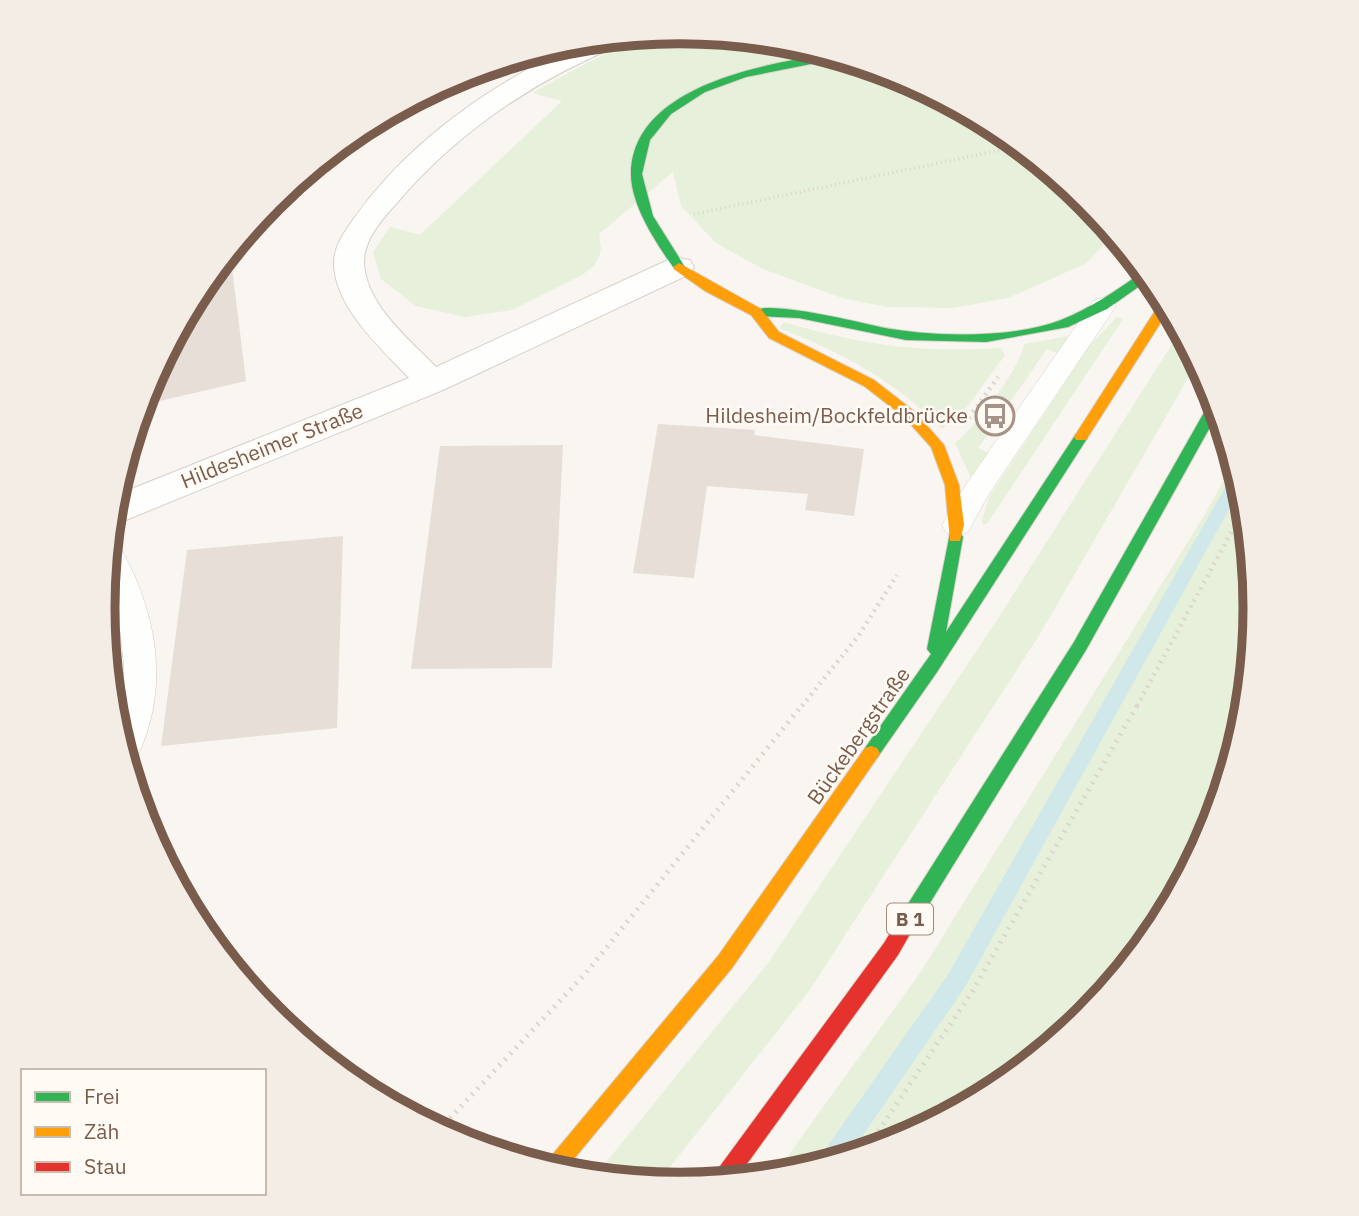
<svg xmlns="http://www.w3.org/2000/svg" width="1359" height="1216" viewBox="0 0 1359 1216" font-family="'IBM Plex Sans',sans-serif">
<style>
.green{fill:#e7f0db}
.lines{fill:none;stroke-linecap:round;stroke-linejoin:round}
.stream{fill:#d0e8ea;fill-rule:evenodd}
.building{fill:#e6ded7}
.lane-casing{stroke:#d7d1cb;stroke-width:1}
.street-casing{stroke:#d7d1cb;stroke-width:2}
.fast-casing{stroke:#d9d2cb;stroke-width:2}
.slow-casing{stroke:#d9d2cb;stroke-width:2}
.jam-casing{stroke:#d9d2cb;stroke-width:2}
.path-far2{stroke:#dcd5d0;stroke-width:3.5;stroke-dasharray:1 3.5;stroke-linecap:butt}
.path-far1{stroke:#dcd5d0;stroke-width:4.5;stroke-dasharray:2 5;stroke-linecap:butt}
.path{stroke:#dcd5d0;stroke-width:5;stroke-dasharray:2 6;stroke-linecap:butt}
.lane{fill:#fefefd;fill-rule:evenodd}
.street{fill:#fefefd;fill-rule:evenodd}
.fast{fill:#30b455;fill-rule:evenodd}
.slow{fill:#ff9f0a;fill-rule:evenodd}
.jam{fill:#e5322d;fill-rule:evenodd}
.labels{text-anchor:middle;stroke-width:5;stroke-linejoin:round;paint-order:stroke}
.shield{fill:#fffaf3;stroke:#a28b7f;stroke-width:2}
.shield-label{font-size:19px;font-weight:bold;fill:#7a5c4d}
.poi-label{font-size:21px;fill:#7a5c4d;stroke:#fffaf3;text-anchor:end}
.street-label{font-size:21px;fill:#7a5c4d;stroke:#fffaf3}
.rim{fill:none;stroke:#7a5c4d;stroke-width:9}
</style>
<rect width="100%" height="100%" fill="#f9f5f0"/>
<!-- green -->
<g class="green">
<path d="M679,32L792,43L900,76L1000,129L1087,201L1114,233L1087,263L1008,298L952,308L887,307L842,298L763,269L716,243L681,206L673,172L599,234L601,248L599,257L593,267L582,275L512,310L465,317L416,306L381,279L373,252L390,227L420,235L562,101L532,93C578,68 627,37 679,32Z"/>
<polygon points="1117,317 1123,319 987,524 983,524 982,521 989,497 1090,345"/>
<path d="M784,322C861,345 920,353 1001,348L1005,355L968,406L942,429C896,381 841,352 779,328Z"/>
<polygon points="1181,330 1198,361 1040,634 809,991 658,1182 595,1176 768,963 999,617"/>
<path d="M1069,336L1057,353L1047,349L978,448L988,453L971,478L955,443C974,430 1021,367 1024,344Z"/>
<polygon points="1234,461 1245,496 1256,608 1245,721 1212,829 1159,929 1087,1016 999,1088 900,1141 792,1173 774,1175 920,973 1207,511"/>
</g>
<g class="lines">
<!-- stream -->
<polygon class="stream" points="1238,472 1242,486 965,987 848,1157 820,1165 822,1154 949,973 1231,477"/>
</g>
<!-- building -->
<g class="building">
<polygon points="230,252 246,381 142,405 147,387 200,287"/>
<polygon points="658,424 755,430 754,435 864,449 854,516 805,510 808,494 707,486 694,578 633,573"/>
<polygon points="563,445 552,668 411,669 440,446"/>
<polygon points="343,536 337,728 161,746 187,550"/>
</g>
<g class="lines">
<defs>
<g id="lane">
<polygon points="1103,298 1112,300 1116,306 987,497 968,532 957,536 946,532 942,525 965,486 1094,300"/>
<path d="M109,542L119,545C157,612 172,689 135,761L127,763L116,726L122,701L124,665L118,613L106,580Z"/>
</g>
<path id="street" d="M628,37L625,43C536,79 459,130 396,204C382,219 363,241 364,264C367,306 409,339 436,367L668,260L679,258L690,260L694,267L690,274L443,390L126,520L111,523L114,496L409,378C381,348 336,309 334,265C333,247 345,231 355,217C399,155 462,106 528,69C545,59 566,46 585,41C599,37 614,38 628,37Z"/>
<g id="fast">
<path d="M829,54L841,58L746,77L705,92L671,114L650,140L642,174L653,216L685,267L683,270H675C657,244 631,206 631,174C632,86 764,64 829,54Z"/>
<path d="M1144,271L1151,278L1107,309L1068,327L986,342L906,340L799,318L756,316L750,312C765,299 857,322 880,327C930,337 1013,339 1061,320C1091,308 1117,290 1144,271Z"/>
<polygon points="1215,398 1219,411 1086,650 920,919 913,921 906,919 904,913 906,907 1074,642 1210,402"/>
<polygon points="1081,432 1088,437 937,672 877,758 871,760 865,758 862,753 865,748 931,654 927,649 950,533 960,533 963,537 946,632 1076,434"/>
</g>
<g id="slow">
<polygon points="679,263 761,309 779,332 874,380 914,411 944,445 959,485 964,525 960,541 950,541 945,485 931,447 904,417 864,386 769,338 751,315 705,291 675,270 673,267"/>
<polygon points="1162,300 1165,300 1170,308 1086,440 1076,440 1074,437"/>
<polygon points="871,746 877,748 880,753 877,758 732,968 563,1172 543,1166 718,956 865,748"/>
</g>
<polygon id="jam" points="913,905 920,907 922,913 898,955 736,1179 712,1181 715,1173 884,943 906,907"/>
</defs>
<!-- lane casing -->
<use href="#lane" class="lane-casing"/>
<!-- street casing -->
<use href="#street" class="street-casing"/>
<!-- fast casing -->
<use href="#fast" class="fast-casing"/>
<!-- slow casing -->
<use href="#slow" class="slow-casing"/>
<!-- jam casing -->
<use href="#jam" class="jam-casing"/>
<!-- path-far2 -->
<polyline class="path-far2" points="694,214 1020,146"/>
<!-- path-far1 -->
<g class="path-far1">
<polyline points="969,418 998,377"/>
<polyline points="802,706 859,635 897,575"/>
<polyline points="1137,706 1246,505"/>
</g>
<!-- path -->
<g class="path">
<polyline points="439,1130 586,973 803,704"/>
<polyline points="865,1151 972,992 1138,704"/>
</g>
<!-- lane -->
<use href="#lane" class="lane"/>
<!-- street -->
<use href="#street" class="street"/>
<!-- fast -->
<use href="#fast" class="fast"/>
<!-- slow -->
<use href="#slow" class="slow"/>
<!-- jam -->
<use href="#jam" class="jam"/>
</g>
<!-- icons -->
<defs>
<symbol id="bus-ring" viewBox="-11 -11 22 22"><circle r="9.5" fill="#fffaf3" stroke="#a69286" stroke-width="1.5"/><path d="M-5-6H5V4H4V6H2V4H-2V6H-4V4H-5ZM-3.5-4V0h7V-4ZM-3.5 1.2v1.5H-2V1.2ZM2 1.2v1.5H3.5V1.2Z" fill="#a69286"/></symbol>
</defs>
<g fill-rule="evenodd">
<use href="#bus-ring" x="973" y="394" width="44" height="44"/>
</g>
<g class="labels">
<!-- shield labels -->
<rect class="shield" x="887" y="903.5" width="46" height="31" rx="5"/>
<g class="shield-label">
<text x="910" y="926">B 1</text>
</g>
<!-- poi labels -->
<g class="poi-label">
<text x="968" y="423">Hildesheim/Bockfeldbrücke</text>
</g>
<!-- street labels -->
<g class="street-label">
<text transform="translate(272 446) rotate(-22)" y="7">Hildesheimer Straße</text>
<text transform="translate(859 736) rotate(-55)" y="7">Bückebergstraße</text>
</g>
</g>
<!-- crop -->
<path d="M0 0H1359V1216H0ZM115 608a564 564 0 1 1 1128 0a564 564 0 1 1-1128 0Z" fill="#f4ede6" fill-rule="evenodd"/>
<path class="rim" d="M115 608a564 564 0 1 1 1128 0a564 564 0 1 1-1128 0Z"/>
<!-- legend -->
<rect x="21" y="1069" width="245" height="126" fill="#fffaf3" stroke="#cabbb1" stroke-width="2"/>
<rect x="35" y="1092" width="35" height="10" fill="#30b455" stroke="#cabbb1" stroke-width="2"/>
<text x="84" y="1104" font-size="21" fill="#7a5c4d">Frei</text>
<rect x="35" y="1127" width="35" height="10" fill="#ff9f0a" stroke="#cabbb1" stroke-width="2"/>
<text x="84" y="1139" font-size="21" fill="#7a5c4d">Zäh</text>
<rect x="35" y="1162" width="35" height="10" fill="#e5322d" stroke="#cabbb1" stroke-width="2"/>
<text x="84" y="1174" font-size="21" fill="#7a5c4d">Stau</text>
</svg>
